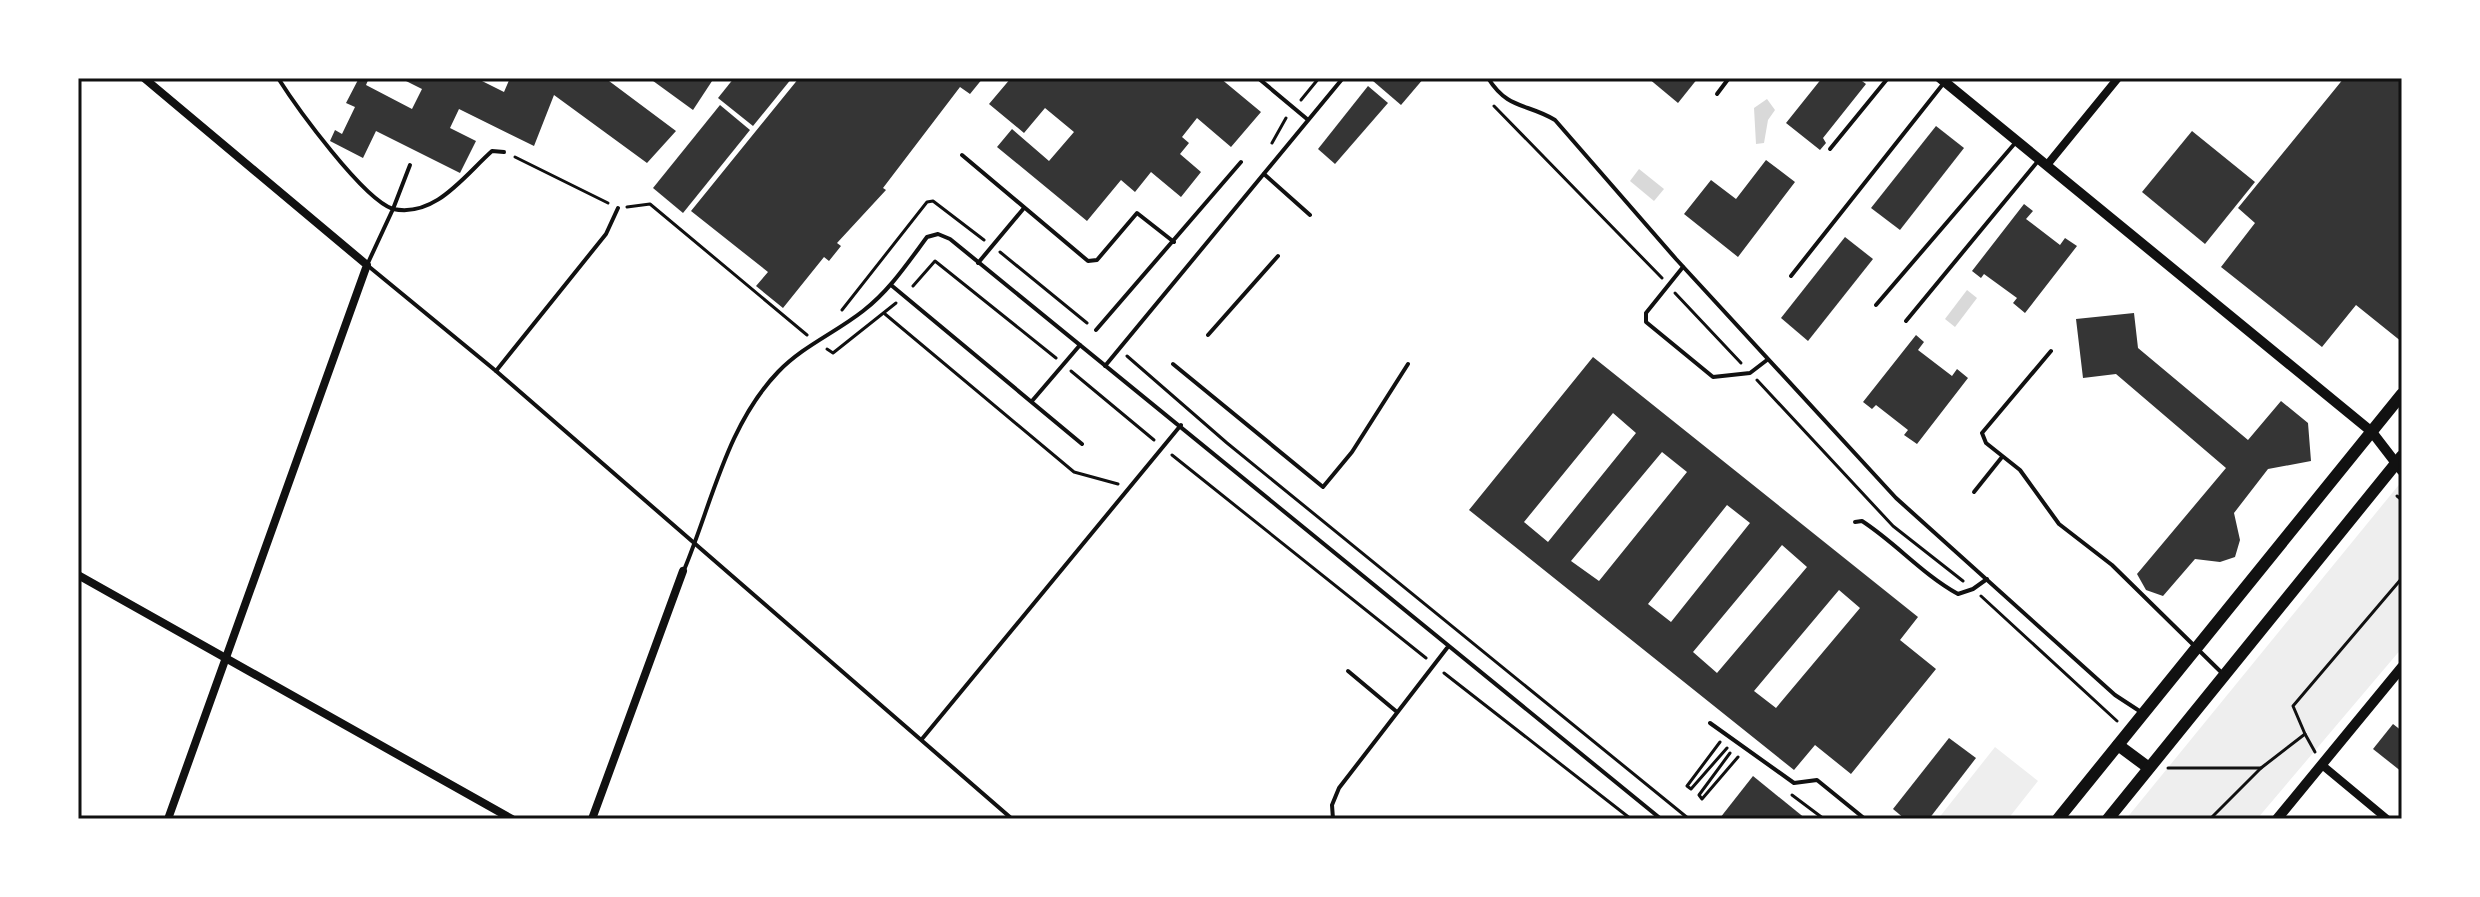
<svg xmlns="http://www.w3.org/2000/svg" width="2480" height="897" viewBox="0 0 2480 897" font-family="Mulish,sans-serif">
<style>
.green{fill:#eee}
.water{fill:#d9d9d9}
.building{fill:#353535;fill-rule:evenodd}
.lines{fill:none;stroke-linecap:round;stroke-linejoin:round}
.path{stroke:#111;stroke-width:3}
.service{stroke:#111;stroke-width:4}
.minor{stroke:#111;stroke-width:8}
.tertiary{stroke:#111;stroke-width:10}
.primary{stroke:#111;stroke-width:12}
.neatline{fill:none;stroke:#111;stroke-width:3}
</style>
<rect width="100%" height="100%" fill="#fff"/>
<!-- green -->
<g class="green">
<polygon points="2402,481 2402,648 2257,819 2126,819"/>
<polygon points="1995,747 2038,781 2008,819 1938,819"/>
</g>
<!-- water -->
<g class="water">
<polygon points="1767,99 1775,110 1768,120 1764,143 1756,144 1754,108"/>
<polygon points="1639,169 1664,189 1654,201 1630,181"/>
<polygon points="1967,290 1977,298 1955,327 1945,319"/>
</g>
<!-- building -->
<g class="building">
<polygon points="359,78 369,78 366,85 412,109 422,89 400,78 476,78 504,92 510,78 605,78 676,131 647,163 554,95 534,146 459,109 450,128 476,141 460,173 376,131 363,158 330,141 335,130 342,134 355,107 346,103"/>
<polygon points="649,78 714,78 693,110"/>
<polygon points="734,78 792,78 753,126 718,98"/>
<polygon points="799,78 983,78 970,94 960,87 883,188 886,190 837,243 841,246 829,261 824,257 783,308 756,286 768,272 691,211"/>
<polygon points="1011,78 1220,78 1261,112 1231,147 1197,118 1182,137 1189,143 1180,154 1201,172 1181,197 1151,172 1135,192 1121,180 1087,221 997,147 1012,129 1049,161 1074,132 1045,108 1024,133 989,104"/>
<polygon points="1376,78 1424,78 1401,105 1373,81"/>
<polygon points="1648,78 1698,78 1678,103"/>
<polygon points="1822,78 1858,78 1866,84 1823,138 1826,143 1820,150 1786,123"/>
<polygon points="2344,78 2402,78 2402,342 2356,305 2322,347 2221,267 2255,223 2238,208"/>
<polygon points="1368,86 1388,103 1335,164 1318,149"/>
<polygon points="720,105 750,130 683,213 653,188"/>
<polygon points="1936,126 1964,148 1900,230 1871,208"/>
<polygon points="2192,131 2255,182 2205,244 2142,192"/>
<polygon points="1766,160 1795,182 1738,257 1684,214 1711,180 1736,199"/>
<polygon points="2024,204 2033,211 2026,219 2060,245 2065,238 2077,246 2025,313 2013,303 2017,298 1984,274 1981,278 1972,271"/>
<polygon points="1845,237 1873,259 1808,341 1781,318"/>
<polygon points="2134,313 2138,348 2248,440 2281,401 2308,423 2311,461 2268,469 2234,513 2240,540 2235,557 2220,562 2195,559 2163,596 2146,590 2137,574 2226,468 2116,374 2083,378 2076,319"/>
<polygon points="1916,335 1924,342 1918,350 1952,376 1957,369 1968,378 1917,444 1904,435 1908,430 1876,405 1872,409 1863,402"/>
<path d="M1593,357L1918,617L1900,640L1936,669L1851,774L1815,745L1794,770L1469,510ZM1613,413L1636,433L1548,542L1524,522ZM1662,452L1687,472L1599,581L1571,561ZM1727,505L1750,523L1671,622L1648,604ZM1782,545L1807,567L1717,673L1693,652ZM1839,590L1860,608L1776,708L1754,691Z"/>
<polygon points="2393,724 2402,731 2402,772 2373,749"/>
<polygon points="1949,738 1976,758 1929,819 1905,819 1893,809"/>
<polygon points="1753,776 1806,819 1720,818"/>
</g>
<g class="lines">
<!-- path -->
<g class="path">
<polyline points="1301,100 1319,78"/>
<polyline points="1494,106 1662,278"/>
<polyline points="1272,143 1286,118"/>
<polyline points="515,157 608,203"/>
<polyline points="627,207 650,204 807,335"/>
<polyline points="1000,252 1087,323"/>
<polyline points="913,286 935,261 1056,358"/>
<polyline points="1675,293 1741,363"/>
<polyline points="842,310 927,202 933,201 984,240"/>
<polyline points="885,314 1074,472 1118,484"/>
<polyline points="827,349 833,353 896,303"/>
<polyline points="1127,356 1227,443 1689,819"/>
<polyline points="1071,371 1154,440"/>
<polyline points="1757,380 1893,526 1963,581"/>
<polyline points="1172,455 1426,658"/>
<polyline points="2397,496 2402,500"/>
<polyline points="1981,596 2117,721"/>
<polyline points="1444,673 1631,819"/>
<polyline points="2305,734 2315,752"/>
<polyline points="1720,742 1687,786 1691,789 1727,748"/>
<polyline points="1730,753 1699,795 1702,799 1738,757"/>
<polyline points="2168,768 2261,768"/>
<polyline points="1792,795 1824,819"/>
<polyline points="2210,819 2261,768 2305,734 2293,706 2402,578"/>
</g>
<!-- service -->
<g class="service">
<path d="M278,78C297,108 363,199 393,209L367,265L496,371L1011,818"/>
<polyline points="1258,78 1307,119"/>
<path d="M1488,78C1508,110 1527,103 1555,120L1676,259L1896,498L2115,695L2141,712"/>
<polyline points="1717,94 1729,78"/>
<polyline points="1830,149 1888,78"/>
<polyline points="962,155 1088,261 1097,260 1137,213 1174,242"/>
<path d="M410,165L393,209C435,218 464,176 492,151L504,152"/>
<polyline points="1264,174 1310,215"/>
<polyline points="978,263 1024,208"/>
<polyline points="1683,267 1646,313 1646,322 1713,377 1750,373 1767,360"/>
<polyline points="1791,276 1943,84"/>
<polyline points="891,285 1082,444"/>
<polyline points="1876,305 2016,142"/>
<polyline points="1906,321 2038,161"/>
<polyline points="1096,330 1241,162"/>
<polyline points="1208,335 1278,256"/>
<polyline points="2051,351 1982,433 1986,443 2020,470 2059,524 2112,565 2222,673"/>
<polyline points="1173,364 1323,487 1352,452 1408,364"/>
<polyline points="1105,366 1343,78"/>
<polyline points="496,371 606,234 618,208"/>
<polyline points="1032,401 1080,345"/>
<polyline points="1974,492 2002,457"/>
<path d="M1855,522L1862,521C1896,543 1922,574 1958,594L1973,589L1987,579"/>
<path d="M684,570C712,503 727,425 778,372C803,346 835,333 863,311C889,291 907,264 927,237L938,234L950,239L1661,819"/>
<polyline points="1348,671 1397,712"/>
<polyline points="1710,723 1794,783 1817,780 1865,819"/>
<polyline points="922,739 1181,425"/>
<polyline points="1333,819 1332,805 1339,788 1447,648"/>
</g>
<!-- minor -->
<g class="minor">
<polyline points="144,78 367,265 168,819"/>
<polyline points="2047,165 2118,78"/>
<polyline points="78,575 512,819"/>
<polyline points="2322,765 2387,819"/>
<polyline points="592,819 683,571"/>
</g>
<!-- tertiary -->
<g class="tertiary">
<polyline points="1940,78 2372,432 2402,471"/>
<polyline points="2277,819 2402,667"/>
</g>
<!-- primary -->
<g class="primary">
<polyline points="2118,745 2149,768"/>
<polyline points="2058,819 2402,394"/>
<polyline points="2108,819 2402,456"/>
</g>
</g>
<!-- border -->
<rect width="2480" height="897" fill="none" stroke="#ffffff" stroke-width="160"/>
<rect x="80" y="80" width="2320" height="737" class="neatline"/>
</svg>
